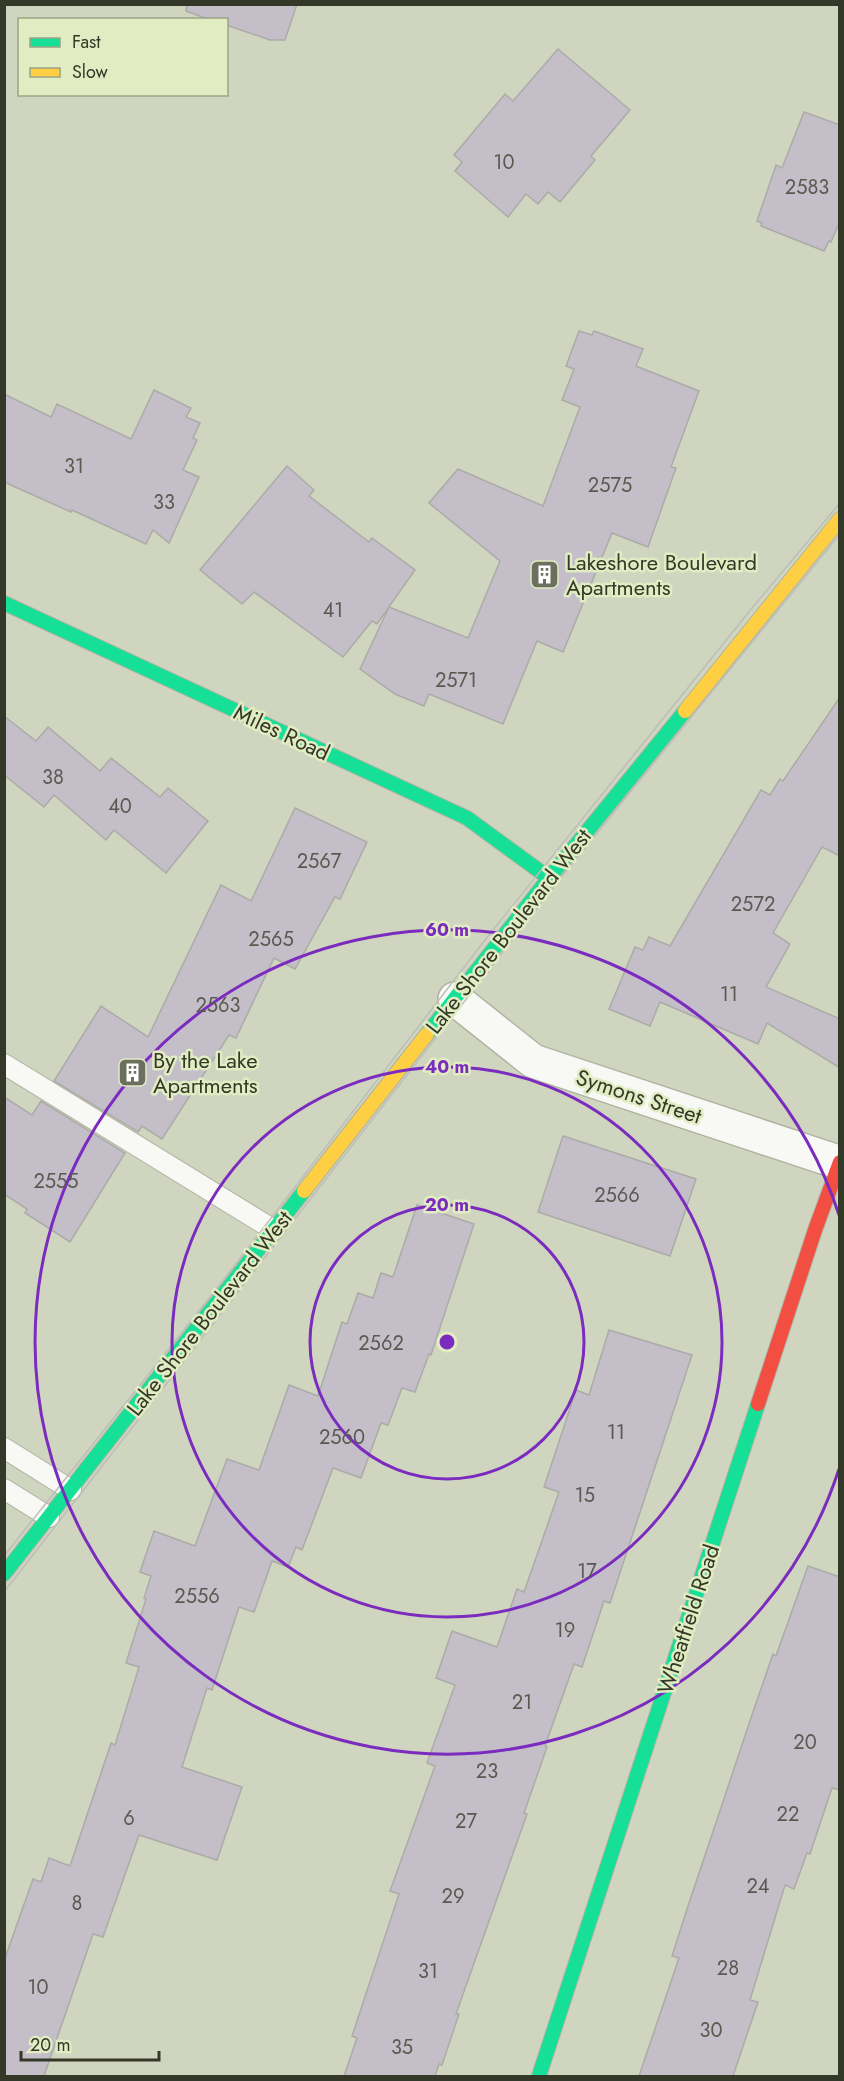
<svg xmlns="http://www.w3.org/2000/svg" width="844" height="2081" viewBox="0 0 844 2081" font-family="Jost,sans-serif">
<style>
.building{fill:#c3bec8;stroke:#ababa8;stroke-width:1.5}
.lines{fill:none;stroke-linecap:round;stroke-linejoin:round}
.lane-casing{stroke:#afb3a2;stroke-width:22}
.street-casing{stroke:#afb3a2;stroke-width:36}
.fast-casing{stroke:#afb3a2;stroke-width:16}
.slow-casing{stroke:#afb3a2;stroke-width:16}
.jam-casing{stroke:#afb3a2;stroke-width:16}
.lane{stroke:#f8f9f5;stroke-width:20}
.street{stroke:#f8f9f5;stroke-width:33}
.fast{stroke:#16e098;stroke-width:14}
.slow{stroke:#ffcf43;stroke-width:14}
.jam{stroke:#f24e42;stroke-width:14}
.tram{stroke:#bcbeb8;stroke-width:1.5}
.ring{fill:none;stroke:#7b2cbf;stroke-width:3}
.labels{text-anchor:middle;stroke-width:5;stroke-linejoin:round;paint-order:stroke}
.number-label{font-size:20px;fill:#585a50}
.poi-label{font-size:22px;fill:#343828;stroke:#e2ecc3;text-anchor:start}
.street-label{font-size:22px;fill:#343828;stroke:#e2ecc3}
.centre{fill:#7b2cbf;stroke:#e2ecc3;stroke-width:3}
.ring-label{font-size:18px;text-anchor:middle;font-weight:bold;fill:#7b2cbf;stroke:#e2ecc3;stroke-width:5;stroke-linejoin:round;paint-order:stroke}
</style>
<rect width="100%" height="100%" fill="#d0d5bf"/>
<!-- building -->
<g class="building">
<polygon points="187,4 297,4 285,40 270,40 226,25 226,20 210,20 186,11"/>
<polygon points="558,49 630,110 591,156 595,160 560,202 548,192 538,204 526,194 508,217 455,171 462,162 454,155 505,94 513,101"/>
<polygon points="804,112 840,125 840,221 831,242 829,241 824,251 761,226 762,223 757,221 776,165 782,168"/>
<polygon points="579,331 592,335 594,331 643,349 636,366 699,391 671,467 676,468 648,547 612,533 563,652 537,641 503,724 429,694 424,706 395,694 360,669 389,607 468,638 500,561 429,503 458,469 543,506 580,407 562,400 574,369 566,366"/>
<polygon points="154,390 191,408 186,417 200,423 193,438 197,440 183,470 199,477 169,543 153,530 146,544 72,510 71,512 4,482 4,394 51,417 57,404 131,439"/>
<polygon points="287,466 314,490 309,496 369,542 372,538 415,570 377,624 372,621 343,657 254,592 242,604 200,570"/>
<polygon points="840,697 840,856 822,847 773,933 790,944 766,987 840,1019 840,1068 767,1023 758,1044 660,1002 650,1026 609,1009 635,947 643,950 649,937 670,946 761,790 770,795 780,779 783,781"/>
<polygon points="4,716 36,741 48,727 100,771 111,758 160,797 168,788 208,821 166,873 114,830 106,840 54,795 44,807 4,775"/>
<polygon points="295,808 367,842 340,899 335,897 295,969 274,958 236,1038 229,1035 162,1139 142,1126 138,1132 54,1081 101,1006 148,1037 221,885 251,901"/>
<polygon points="4,1097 32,1115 41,1101 125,1153 70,1242 25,1213 27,1209 4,1194"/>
<polygon points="563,1136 696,1179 670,1256 538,1212"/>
<polygon points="417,1205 474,1224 431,1355 429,1354 415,1392 402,1388 388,1425 381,1423 361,1478 333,1468 302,1550 296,1547 288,1567 272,1561 254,1612 239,1607 212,1690 207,1688 182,1767 242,1787 217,1860 139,1835 103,1937 93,1934 44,2076 4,2076 4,1961 33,1879 41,1882 49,1858 70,1866 111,1743 115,1745 139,1667 126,1663 146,1599 144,1598 151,1576 140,1572 154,1531 195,1546 227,1459 259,1470 289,1385 318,1396 342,1322 347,1324 358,1293 373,1298 381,1273 393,1277"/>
<polygon points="609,1330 692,1355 610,1603 604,1601 582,1667 574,1664 545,1746 547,1747 524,1813 527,1814 456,2014 459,2014 442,2065 439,2064 435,2076 344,2076 357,2038 352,2036 399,1894 390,1891 435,1766 427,1763 455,1685 436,1678 452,1631 497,1647 517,1589 524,1592 559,1492 544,1487 576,1390 589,1395"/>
<polygon points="808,1566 840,1577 840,1790 832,1788 810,1854 807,1853 794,1889 785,1885 750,2000 758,2002 733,2076 639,2076 679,1958 672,1956 687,1909 754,1709 773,1654 776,1656"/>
</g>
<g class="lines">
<defs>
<g id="lane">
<polyline points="4,1064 274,1230"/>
<polyline points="4,1448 71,1490"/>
<polyline points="4,1489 49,1517"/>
</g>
<polyline id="street" points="455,999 533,1061 838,1162"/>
<g id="fast">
<polyline points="4,603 467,818 549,878"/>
<polyline points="427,1034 549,878 685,711"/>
<polyline points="4,1574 304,1191"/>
<polyline points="539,2076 758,1404"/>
</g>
<g id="slow">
<polyline points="685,711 840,519"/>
<polyline points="304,1191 427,1034"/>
</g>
<polyline id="jam" points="758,1404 815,1230 840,1162"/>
</defs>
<!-- lane casing -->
<use href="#lane" class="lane-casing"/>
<!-- street casing -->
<use href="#street" class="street-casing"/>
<!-- fast casing -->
<use href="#fast" class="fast-casing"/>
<!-- slow casing -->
<use href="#slow" class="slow-casing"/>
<!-- jam casing -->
<use href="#jam" class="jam-casing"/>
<!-- lane -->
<use href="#lane" class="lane"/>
<!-- street -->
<use href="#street" class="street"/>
<!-- fast -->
<use href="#fast" class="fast"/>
<!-- slow -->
<use href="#slow" class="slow"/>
<!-- jam -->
<use href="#jam" class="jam"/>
<!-- tram -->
<g class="tram">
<polyline points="4,1556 218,1287 485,940 752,608 840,503"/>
<polyline points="4,1592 563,875 840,534"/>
</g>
</g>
<!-- distance rings -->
<g class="ring">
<circle cx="447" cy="1342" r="137"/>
<circle cx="447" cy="1342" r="275"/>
<path d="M839 1469A412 412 0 1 1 839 1215"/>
</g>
<!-- icons -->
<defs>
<symbol id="building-square" viewBox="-11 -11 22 22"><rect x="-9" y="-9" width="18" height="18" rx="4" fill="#6b6f5d" stroke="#e2ecc3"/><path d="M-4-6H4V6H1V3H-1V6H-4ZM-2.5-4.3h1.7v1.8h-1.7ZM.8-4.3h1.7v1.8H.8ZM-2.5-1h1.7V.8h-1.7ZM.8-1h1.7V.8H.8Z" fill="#fff"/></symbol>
</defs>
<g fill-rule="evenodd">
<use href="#building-square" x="528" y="558" width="33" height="33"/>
<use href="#building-square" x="116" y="1056" width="33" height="33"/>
</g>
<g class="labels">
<!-- number labels -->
<g class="number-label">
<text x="504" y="169">10</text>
<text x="807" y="194">2583</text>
<text x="74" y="473">31</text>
<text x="610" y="492">2575</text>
<text x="164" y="509">33</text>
<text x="333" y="617">41</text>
<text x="456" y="687">2571</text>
<text x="53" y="784">38</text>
<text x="120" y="813">40</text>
<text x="319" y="868">2567</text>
<text x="753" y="911">2572</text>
<text x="271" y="946">2565</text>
<text x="729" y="1001">11</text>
<text x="218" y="1012">2563</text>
<text x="56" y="1188">2555</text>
<text x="617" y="1202">2566</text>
<text x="381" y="1350">2562</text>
<text x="616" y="1439">11</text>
<text x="342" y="1444">2560</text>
<text x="585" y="1502">15</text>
<text x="587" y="1578">17</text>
<text x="197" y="1603">2556</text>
<text x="565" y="1637">19</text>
<text x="522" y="1709">21</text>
<text x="805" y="1749">20</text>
<text x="487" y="1778">23</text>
<text x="788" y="1821">22</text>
<text x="129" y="1825">6</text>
<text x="466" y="1828">27</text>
<text x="758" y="1893">24</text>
<text x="453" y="1903">29</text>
<text x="77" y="1910">8</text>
<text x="728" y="1975">28</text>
<text x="428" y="1978">31</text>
<text x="38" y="1994">10</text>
<text x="711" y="2037">30</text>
<text x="402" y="2054">35</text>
</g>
<!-- poi labels -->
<g class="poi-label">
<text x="566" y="570">Lakeshore Boulevard<tspan x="566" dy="25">Apartments</tspan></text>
<text x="153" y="1068">By the Lake<tspan x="153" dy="25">Apartments</tspan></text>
</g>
<!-- street labels -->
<g class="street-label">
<text transform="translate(282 732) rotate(25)" y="8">Miles Road</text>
<text transform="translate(508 931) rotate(-52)" y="8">Lake Shore Boulevard West</text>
<text transform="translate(639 1096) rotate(18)" y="8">Symons Street</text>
<text transform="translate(209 1313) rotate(-52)" y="8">Lake Shore Boulevard West</text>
<text transform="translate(688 1619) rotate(-72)" y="8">Wheatfield Road</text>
</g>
</g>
<circle cx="447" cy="1342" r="9" class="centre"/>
<g class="ring-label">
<text x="447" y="936">60 m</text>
<text x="447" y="1073">40 m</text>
<text x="447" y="1211">20 m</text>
</g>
<!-- border -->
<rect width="844" height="2081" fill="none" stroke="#343828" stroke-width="12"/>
<!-- legend -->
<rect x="18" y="18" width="210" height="78" fill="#e2ecc3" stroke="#9ca485" stroke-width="1.5"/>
<rect x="30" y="38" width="30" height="9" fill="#16e098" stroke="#9ca485" stroke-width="1.5"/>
<text x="72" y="48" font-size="18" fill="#343828">Fast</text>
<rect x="30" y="68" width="30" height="9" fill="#ffcf43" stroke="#9ca485" stroke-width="1.5"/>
<text x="72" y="78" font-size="18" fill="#343828">Slow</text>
<!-- scale -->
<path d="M21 2051v9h138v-9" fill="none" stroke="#343828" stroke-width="3"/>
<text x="30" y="2051" font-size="18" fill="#343828" stroke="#e2ecc3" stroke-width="4.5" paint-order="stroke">20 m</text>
</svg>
